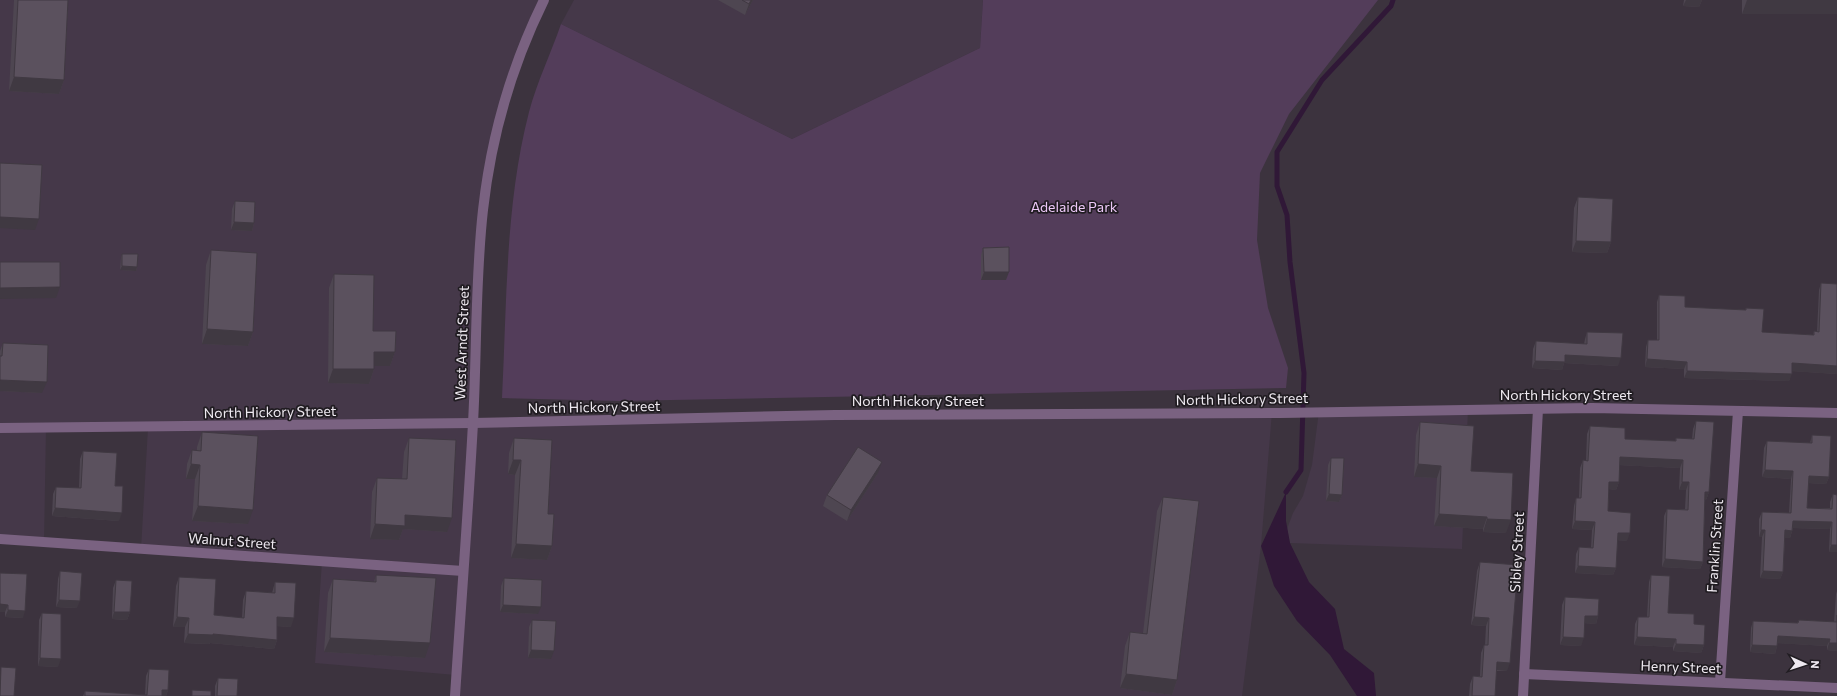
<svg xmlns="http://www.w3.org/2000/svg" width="1837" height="696" viewBox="0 0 1837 696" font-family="Commissioner,sans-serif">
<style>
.built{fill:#453849}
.green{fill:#533d5a}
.water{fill:#301837}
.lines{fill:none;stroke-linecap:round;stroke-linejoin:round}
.stream{stroke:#301837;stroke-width:5}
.minor{stroke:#7a6281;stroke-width:10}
.wall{fill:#4e4651}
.shaded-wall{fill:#403942}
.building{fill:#5b515e;stroke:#403942}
.labels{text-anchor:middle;stroke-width:3.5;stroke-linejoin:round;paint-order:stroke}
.park-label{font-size:14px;fill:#ecc8f7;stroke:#201c21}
.street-label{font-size:14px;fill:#eee9f0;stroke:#201c21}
</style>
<rect width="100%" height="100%" fill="#3c333e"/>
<!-- built -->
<g class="built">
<polygon points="0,0 544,0 527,38 488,176 473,423 1272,412 1261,546 1242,696 455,696 456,675 315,663 322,561 141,549 148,428 46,429 44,542 0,539"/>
<polygon points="574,0 983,0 980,48 792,139 561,24"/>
<polygon points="1468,410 1462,549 1290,543 1287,529 1293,513 1303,496 1312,465 1319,411"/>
</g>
<!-- green -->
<path class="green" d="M983,0H1378L1289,114L1260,173L1257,240L1268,308L1288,368L1286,388L619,401L502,398C507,302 505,205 529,112C537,82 551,53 561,24L792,139L980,48Z"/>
<!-- water -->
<polygon class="water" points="1286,492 1286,521 1290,543 1309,582 1335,609 1344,649 1374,673 1376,696 1357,696 1330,655 1297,621 1274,586 1261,546"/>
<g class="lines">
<!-- stream -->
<polyline class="stream" points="1286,492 1301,470 1304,373 1290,262 1287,215 1277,186 1277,152 1322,80 1391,6 1393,0"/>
<!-- minor -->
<g class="minor">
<polyline points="0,428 473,423 835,415 1281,413 1592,408 1837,413"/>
<polyline points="0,539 463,571"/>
<polyline points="1524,674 1837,688"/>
<polyline points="1720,682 1738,411"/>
<path d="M455,696C461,605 468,514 473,423C477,352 475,281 483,210C491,138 512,65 544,0"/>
<polyline points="1523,696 1538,409"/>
</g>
</g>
<!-- wall -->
<g class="wall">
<polygon points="14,0 68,0 64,80 59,94 9,91"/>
<polygon points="718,0 753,0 745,15"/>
<polygon points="1684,0 1702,0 1699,7 1683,6"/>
<rect x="1742" y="0" width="95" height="14"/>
<polygon points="1578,197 1611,242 1607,253 1572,252 1574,208"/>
<polygon points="235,201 254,223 252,231 231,230 232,209"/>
<polygon points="983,248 1006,280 981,280 981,255"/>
<polygon points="211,250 253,332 248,346 202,344 206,265"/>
<polygon points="122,254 137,267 136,271 120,270 121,257"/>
<polygon points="334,274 373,331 395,352 390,366 374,366 374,369 369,384 328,383 329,288"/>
<polygon points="1821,283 1837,284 1837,374 1792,371 1789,381 1684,378 1684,369 1645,367 1646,347 1648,340 1657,340 1657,302 1659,295 1685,307 1745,310 1746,308 1762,332 1813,335 1814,331 1817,332 1819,290"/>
<polygon points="1587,332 1618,366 1564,363 1562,370 1532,368 1533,349 1536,341 1584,344 1585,339"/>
<polygon points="3,343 42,393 0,391 0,351"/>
<polygon points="1696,421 1709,492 1706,500 1705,500 1703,562 1700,569 1662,567 1664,516 1667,509 1685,509 1686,490 1679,490 1680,468 1619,465 1619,482 1616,490 1609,489 1608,511 1627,541 1617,540 1616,568 1613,575 1575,573 1576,554 1579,547 1591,548 1592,530 1572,529 1574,506 1576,498 1579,498 1580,468 1583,460 1586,461 1587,434 1590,426 1625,439 1675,441 1676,438 1692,439 1693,429"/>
<polygon points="1420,422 1471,471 1506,533 1483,532 1483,529 1434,526 1437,478 1414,477 1416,435"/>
<polygon points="202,432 248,524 192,521 195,479 186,479 187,464 192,450 197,450 197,447"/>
<polygon points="1812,435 1829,477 1826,484 1808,483 1807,508 1830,508 1830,502 1833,494 1837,552 1829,552 1830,529 1793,528 1790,538 1785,538 1783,572 1780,579 1760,578 1762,537 1759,537 1759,519 1762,512 1789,513 1791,479 1762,477 1764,448 1767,441 1810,443"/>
<polygon points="409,438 447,532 403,529 399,540 370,539 372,492 377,478 402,479 404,452"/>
<polygon points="514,438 548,514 552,546 547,560 511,558 515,475 508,474 509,453"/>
<polygon points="83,451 115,486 119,521 52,516 53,494 56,487 79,488 80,459"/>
<polygon points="1331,458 1342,495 1339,502 1326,501 1328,465"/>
<polygon points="878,473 847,521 823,506 827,495"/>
<polygon points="1163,497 1177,680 1172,695 1120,688 1125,646 1130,632 1143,633 1157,511"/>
<polygon points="1480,562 1507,671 1496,671 1495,696 1469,696 1470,684 1473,676 1480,676 1481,653 1484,645 1485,645 1486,626 1471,625 1477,571"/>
<polygon points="60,571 77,608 56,607 58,579"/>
<polygon points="0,573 23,618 5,617 5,612"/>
<polygon points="376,575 425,658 324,652 328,593 333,579 374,582"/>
<polygon points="1651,575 1668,613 1694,624 1704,645 1701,653 1673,651 1673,647 1634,645 1635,624 1638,617 1647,617 1649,582"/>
<polygon points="179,577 214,615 242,618 243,600 246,591 272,593 275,582 291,627 277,626 277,640 274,649 210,643 209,644 184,643 185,627 173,627 176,586"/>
<polygon points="504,578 538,614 500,612 501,586"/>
<polygon points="116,580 130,612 127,620 112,619 113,588"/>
<polygon points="1837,591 1837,651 1827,650 1827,646 1777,643 1777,646 1775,654 1750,652 1751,628 1753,621 1797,623 1799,620 1834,622 1836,594"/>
<polygon points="1565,597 1598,616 1596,624 1584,623 1581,646 1560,645 1562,605"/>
<polygon points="42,613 58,667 38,666 39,620"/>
<polygon points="532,620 551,659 528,658 529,627"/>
<polygon points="149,669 168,690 166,696 83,696 85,691 145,695 146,676"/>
<polygon points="218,678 237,696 215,696 215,686"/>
</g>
<!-- shaded-wall -->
<g class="shaded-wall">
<polygon points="751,0 753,0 745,15 749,4"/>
<polygon points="1686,0 1702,0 1699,7 1683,6"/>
<polygon points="1747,0 1837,0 1837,14 1742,14"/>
<polygon points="14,77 64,80 59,94 9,91"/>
<polygon points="0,217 39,219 35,230 0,228"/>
<polygon points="234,222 254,223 252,231 231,230"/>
<polygon points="1576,241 1611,242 1607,253 1572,252"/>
<polygon points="122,266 137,267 136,271 120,270"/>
<polygon points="984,272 1009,272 1006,280 981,280"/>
<polygon points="60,287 56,298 0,299 0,288"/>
<polygon points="207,329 253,332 248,346 202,344"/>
<polygon points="374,352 395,352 390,366 369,366"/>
<polygon points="1565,355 1621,358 1618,366 1564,363 1562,370 1532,368 1535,361"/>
<polygon points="1647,359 1687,362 1684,369 1645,367"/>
<polygon points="1792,363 1837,366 1837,374 1789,371"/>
<polygon points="333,369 374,369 369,384 328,383"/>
<polygon points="1687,371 1792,374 1789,381 1684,378"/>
<polygon points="0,380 47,382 42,393 0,391"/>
<polygon points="1620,457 1683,460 1680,468 1617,465"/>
<polygon points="513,460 521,460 515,475 508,474"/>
<polygon points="882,462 878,473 847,521 851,510"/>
<polygon points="191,464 200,465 195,479 186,479"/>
<polygon points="1418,464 1441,466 1437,478 1414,477"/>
<polygon points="1765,470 1793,471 1791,479 1762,477"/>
<polygon points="1809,476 1829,477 1826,484 1806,483"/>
<polygon points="1609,482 1619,482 1616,490 1606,489"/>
<polygon points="1682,482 1689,482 1686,490 1679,490"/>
<polygon points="1705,492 1709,492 1706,500 1703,500"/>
<polygon points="1329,494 1342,495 1339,502 1326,501"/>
<polygon points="198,506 253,510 248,524 192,521"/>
<polygon points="55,508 122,513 119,521 52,516"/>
<polygon points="1439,514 1487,517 1483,529 1434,526"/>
<polygon points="405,515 452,518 447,532 403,529 399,540 370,539 375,524"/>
<polygon points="1487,519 1511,520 1506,533 1483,532"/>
<polygon points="1575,521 1595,522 1592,530 1572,529"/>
<polygon points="1793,521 1832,522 1830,529 1790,528"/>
<polygon points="1761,530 1765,530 1762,537 1759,537"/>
<polygon points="1785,530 1792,531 1790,538 1782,538"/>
<polygon points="1618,533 1630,533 1627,541 1615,540"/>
<polygon points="516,544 552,546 547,560 511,558"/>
<polygon points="1831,545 1837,545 1837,552 1829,552"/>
<polygon points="1665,559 1703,562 1700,569 1662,567"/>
<polygon points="1578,566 1616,568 1613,575 1575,573"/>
<polygon points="1763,571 1783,572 1780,579 1760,578"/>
<polygon points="59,600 80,601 77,608 56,607"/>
<polygon points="0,604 8,605 5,612 0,612"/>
<polygon points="503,605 541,607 538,614 500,612"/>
<polygon points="8,610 25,611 23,618 5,617"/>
<polygon points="114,612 130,612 127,620 112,619"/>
<polygon points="1585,616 1598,616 1596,624 1582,623"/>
<polygon points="177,617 189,618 185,627 173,627"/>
<polygon points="277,617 294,618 291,627 274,626"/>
<polygon points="1474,617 1489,618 1486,626 1471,625"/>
<polygon points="188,634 213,634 277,640 274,649 210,643 209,644 184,643"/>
<polygon points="1778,636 1830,639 1827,646 1775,643"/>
<polygon points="1563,637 1584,638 1581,646 1560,645"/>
<polygon points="1637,637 1676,639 1673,647 1634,645"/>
<polygon points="330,638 430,643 425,658 324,652"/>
<polygon points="1829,643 1837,643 1837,651 1827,650"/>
<polygon points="1676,644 1704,645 1701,653 1673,651"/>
<polygon points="1752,645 1777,646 1775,654 1750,652"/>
<polygon points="531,650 554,651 551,659 528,658"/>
<polygon points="40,658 61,659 58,667 38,666"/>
<polygon points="1497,662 1510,663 1507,671 1494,670"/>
<polygon points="1126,674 1177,680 1172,695 1120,688"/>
<polygon points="162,690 168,690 166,696 160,696"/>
</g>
<!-- building -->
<g class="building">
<polygon points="18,0 68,0 64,80 14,77"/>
<polygon points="742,0 751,0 749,4"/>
<polygon points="0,163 42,165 39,219 0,217"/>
<polygon points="1578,197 1613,199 1611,242 1576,241"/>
<polygon points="235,201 255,202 254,223 234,222"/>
<polygon points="1009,247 1009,272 984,272 983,248"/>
<polygon points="211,250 257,253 253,332 207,329"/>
<polygon points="122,254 138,254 137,267 122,266"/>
<polygon points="0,262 60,262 60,287 0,288"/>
<polygon points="334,274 374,275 373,331 396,331 395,352 374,352 374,369 333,369"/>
<polygon points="1821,283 1837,284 1837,366 1792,363 1792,374 1687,371 1687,362 1647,359 1648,340 1659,340 1659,295 1685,296 1685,307 1746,310 1746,308 1764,309 1762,332 1814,335 1814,331 1819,332"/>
<polygon points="1587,332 1623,333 1621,358 1565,355 1565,362 1535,361 1536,341 1587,344"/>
<polygon points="3,343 48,345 47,382 0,380 0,356 2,356"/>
<polygon points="1696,421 1714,422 1709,492 1705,492 1703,562 1665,559 1667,509 1688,510 1689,482 1682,482 1683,460 1620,457 1619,482 1609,482 1608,511 1631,513 1630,533 1618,533 1616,568 1578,566 1579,547 1593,548 1595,522 1575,521 1576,498 1581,498 1583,460 1588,461 1590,426 1625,428 1625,439 1676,441 1676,438 1694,439"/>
<polygon points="1420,422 1474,426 1471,471 1513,473 1511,520 1487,519 1487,517 1439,514 1441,466 1418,464"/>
<polygon points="202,432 258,436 253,510 198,506 200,465 191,464 192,450 201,451"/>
<polygon points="1812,435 1831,436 1829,477 1809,476 1807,508 1832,509 1833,494 1837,495 1837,545 1831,545 1832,522 1793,521 1792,531 1785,530 1783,572 1763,571 1765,530 1761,530 1762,512 1791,513 1793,471 1765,470 1767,441 1812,443"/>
<polygon points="409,438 456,440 452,518 405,515 405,526 375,524 377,478 407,479"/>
<polygon points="514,438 552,440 548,514 554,514 552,546 516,544 521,460 513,460"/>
<polygon points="858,447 882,462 851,510 827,495"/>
<polygon points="83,451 117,453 115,486 123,486 122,513 55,508 56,487 81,488"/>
<polygon points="1331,458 1344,458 1342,495 1329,494"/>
<polygon points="1163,497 1199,501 1177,680 1126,674 1130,632 1147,634"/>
<polygon points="1480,562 1518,565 1510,663 1497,662 1495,696 1472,696 1473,676 1482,677 1484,645 1488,645 1489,618 1474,617"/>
<polygon points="60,571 82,573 80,601 59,600"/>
<polygon points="0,573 27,574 25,611 8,610 8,605 0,604"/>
<polygon points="376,575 436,578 430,643 330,638 333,579 376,582"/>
<polygon points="1651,575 1670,576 1668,613 1694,614 1694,624 1705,625 1704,645 1676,644 1676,639 1637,637 1638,617 1649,617"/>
<polygon points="179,577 216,579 214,615 244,618 246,591 275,593 275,582 296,583 294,618 277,617 277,640 213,634 213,635 188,634 189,618 177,617"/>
<polygon points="504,578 542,580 541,607 503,605"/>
<polygon points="116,580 132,581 130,612 114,612"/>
<polygon points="1565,597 1599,599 1598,616 1585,616 1584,638 1563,637"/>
<polygon points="42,613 61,614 61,659 40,658"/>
<polygon points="1837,615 1837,643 1829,643 1830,639 1778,636 1777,646 1752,645 1753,621 1798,623 1799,620 1837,622"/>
<polygon points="532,620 556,621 554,651 531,650"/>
<polygon points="1,667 16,668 14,696 0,696"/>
<polygon points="149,669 169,670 168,690 162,690 162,696 85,696 85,691 147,695"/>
<polygon points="218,678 238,679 237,696 217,696"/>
<polygon points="192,690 211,691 211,696 192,696"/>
</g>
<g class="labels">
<!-- park labels -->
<g class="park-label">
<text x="1074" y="212">Adelaide Park</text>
</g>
<!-- street labels -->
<g class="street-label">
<text transform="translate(462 343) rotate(-88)" y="5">West Arndt Street</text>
<text x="1566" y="400">North Hickory Street</text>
<text transform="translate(1242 399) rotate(-1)" y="5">North Hickory Street</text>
<text x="918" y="406">North Hickory Street</text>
<text transform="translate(594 407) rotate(-1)" y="5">North Hickory Street</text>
<text transform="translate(270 412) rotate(-1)" y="5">North Hickory Street</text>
<text transform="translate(232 541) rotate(4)" y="5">Walnut Street</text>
<text transform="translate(1715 546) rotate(-86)" y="5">Franklin Street</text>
<text transform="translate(1517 552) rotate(-87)" y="5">Sibley Street</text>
<text transform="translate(1681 667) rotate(2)" y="5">Henry Street</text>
</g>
</g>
<!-- north arrow -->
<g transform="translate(1805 664) rotate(93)" stroke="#201c21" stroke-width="3" paint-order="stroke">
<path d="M0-3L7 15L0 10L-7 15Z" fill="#eee9f0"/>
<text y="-6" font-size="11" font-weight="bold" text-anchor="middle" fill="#eee9f0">N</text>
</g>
</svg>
